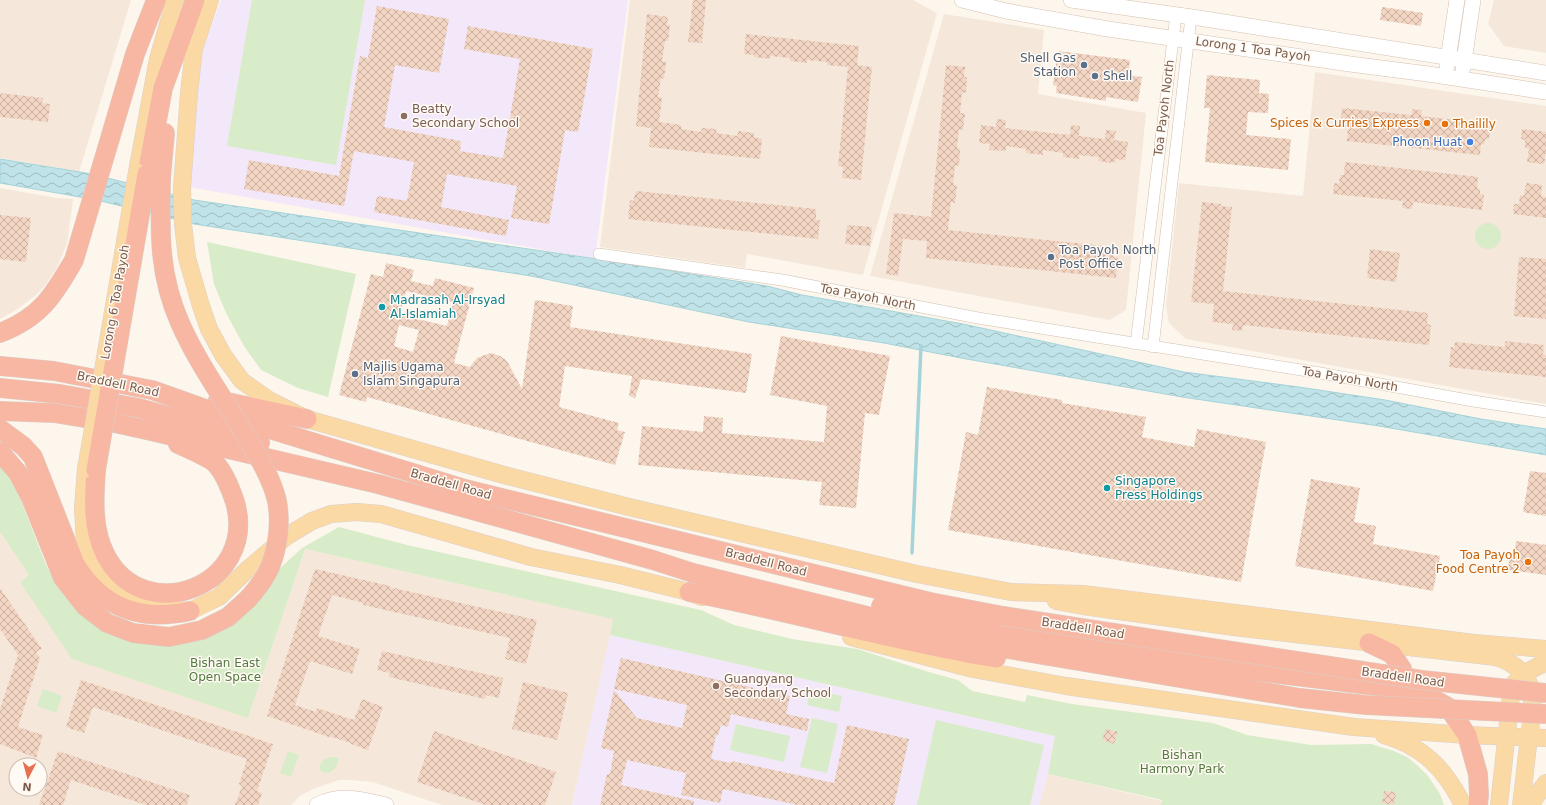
<svg xmlns="http://www.w3.org/2000/svg" width="1546" height="805" viewBox="0 0 1546 805" font-family="'DejaVu Sans',sans-serif">
<style>
.residential{fill:#f5e8da;fill-rule:evenodd}
.education{fill:#f3e8fa}
.green{fill:#d8ecc9}
.water{fill:url(#water-waves);stroke:#a5d3da}
.lines{fill:none;stroke-linecap:round;stroke-linejoin:round}
.stream{stroke:#a5d3da;stroke-width:3.5}
.building{fill:url(#building-cross-hatch);fill-rule:evenodd}
.street-casing{stroke:#d1beb0;stroke-width:12}
.secondary-casing{stroke:#d6c0b0;stroke-width:16}
.primary-casing{stroke:#dad1cd;stroke-width:18}
.highway-casing{stroke:#dad1cd;stroke-width:20}
.street{stroke:#fff;stroke-width:11}
.secondary{stroke:#fff;stroke-width:15}
.primary{stroke:#fbd9a5;stroke-width:17}
.highway{stroke:#f7b7a3;stroke-width:19}
.primary-bridge-casing{stroke:#dad1cd;stroke-width:18;stroke-linecap:butt}
.highway-bridge-casing{stroke:#dad1cd;stroke-width:20;stroke-linecap:butt}
.primary-bridge{stroke:#fbd9a5;stroke-width:17}
.highway-bridge{stroke:#f7b7a3;stroke-width:19}
.service-dot{fill:#5c6f8a;stroke:#fffaf3;stroke-width:1.5}
.education-dot{fill:#8d6e63;stroke:#fffaf3;stroke-width:1.5}
.food-dot{fill:#e8710a;stroke:#fffaf3;stroke-width:1.5}
.shop-dot{fill:#3f7fe0;stroke:#fffaf3;stroke-width:1.5}
.culture-dot{fill:#0f9aa8;stroke:#fffaf3;stroke-width:1.5}
.labels{text-anchor:middle;stroke-width:3;stroke-linejoin:round;paint-order:stroke}
.street-label{font-size:12px;fill:#7a5c4d;stroke:#fffaf3}
.service-label{font-size:12px;fill:#4e5e75;stroke:#fffaf3;text-anchor:start}
.education-label{font-size:12px;fill:#785e54;stroke:#fffaf3;text-anchor:start}
.food-label{font-size:12px;fill:#c56008;stroke:#fffaf3;text-anchor:end}
.shop-label{font-size:12px;fill:#366cbe;stroke:#fffaf3;text-anchor:end}
.culture-label{font-size:12px;fill:#0d838f;stroke:#fffaf3;text-anchor:start}
.park-label{font-size:12px;fill:#537a41;stroke:#fffaf3}
</style>
<defs>
<pattern id="water-waves" width="16" height="10" patternUnits="userSpaceOnUse"><rect width="16" height="10" fill="#bfe3e8"/><path d="M0 5q4-4 8 0t8 0" fill="none" stroke="#a0bbbe"/></pattern>
<pattern id="building-cross-hatch" width="8" height="8" patternUnits="userSpaceOnUse"><rect width="8" height="8" fill="#f3d5c3"/><path d="M0 0l8 8M0 8l8-8" fill="none" stroke="#cab0a1"/></pattern>
</defs>
<rect width="100%" height="100%" fill="#fdf6ec"/>
<!-- residential -->
<g class="residential">
<polygon points="0,0 131,0 79,172 0,158"/>
<polygon points="630,0 913,0 937,13 863,275 747,254 745,268 600,247"/>
<polygon points="1494,0 1546,0 1546,53 1504,46 1488,24"/>
<polygon points="944,14 1044,30 1038,94 1146,113 1126,310 1110,320 870,276"/>
<polygon points="1315,72 1546,106 1546,404 1186,339 1169,323 1166,306 1179,183 1303,196"/>
<polygon points="0,188 57,198 73,199 67,244 57,267 47,283 36,295 16,310 0,319"/>
<path d="M0,532L29,575L20,582L248,718L305,549L614,619L572,805H442L373,782L351,780H339L313,789L300,796L291,805H0ZM16,765H40V789H16Z"/>
<polygon points="1048,774 1162,801 1161,805 1039,805"/>
</g>
<!-- education -->
<g class="education">
<polygon points="221,0 628,0 595,259 183,186 204,46"/>
<polygon points="610,635 1056,736 1048,774 1039,805 572,805"/>
</g>
<!-- green -->
<g class="green">
<polygon points="252,0 365,0 336,165 227,146"/>
<circle cx="1488" cy="236" r="13"/>
<polygon points="207,242 356,274 328,397 298,388 261,370 244,346 226,313 214,284"/>
<polygon points="0,465 12,482 20,498 46,565 55,582 68,600 86,619 106,632 127,640 151,645 173,645 194,641 217,633 278,570 302,548 339,527 407,545 701,610 734,625 792,639 857,649 932,673 958,680 972,691 1025,702 1027,695 1072,704 1213,723 1247,735 1311,745 1371,744 1394,751 1407,757 1417,765 1428,776 1440,794 1444,805 1161,805 1162,800 1048,774 1055,736 610,635 613,619 305,549 248,718 72,659 20,582 29,575 0,532"/>
<polygon points="43,689 62,696 56,713 37,706"/>
<polygon points="810,689 842,696 839,712 807,705"/>
<polygon points="812,718 838,724 827,773 800,767"/>
<polygon points="936,720 1044,745 1030,805 917,805"/>
<polygon points="736,724 790,736 784,762 730,750"/>
<polygon points="288,751 299,755 291,777 280,773"/>
<path d="M329,757H334L339,759C338,768 328,778 320,770C319,762 323,760 329,757Z"/>
</g>
<!-- water -->
<polygon class="water" points="0,159 92,174 194,200 590,258 767,286 802,295 963,324 1184,372 1299,387 1385,400 1481,419 1546,429 1546,455 1379,426 1182,397 961,358 884,343 749,322 531,276 194,224 97,200 0,183"/>
<g class="lines">
<!-- stream -->
<polyline class="stream" points="912,553 921,346"/>
</g>
<!-- building -->
<g class="building">
<polygon points="693,0 706,0 702,43 688,42"/>
<polygon points="377,6 449,19 439,73 395,65 384,127 461,141 460,151 503,158 520,59 464,49 468,26 593,49 578,132 565,130 549,224 511,218 517,186 447,174 441,207 509,220 506,236 374,212 377,196 407,201 414,162 354,151 344,206 244,189 249,160 339,176 360,56 368,58"/>
<polygon points="1382,7 1423,13 1421,26 1380,20"/>
<polygon points="647,14 668,17 667,25 670,25 668,41 665,41 662,61 666,62 664,79 661,78 658,97 662,98 659,122 681,125 681,129 701,132 702,128 717,129 716,133 737,136 738,131 754,133 754,137 762,139 760,159 649,147 651,128 636,126"/>
<polygon points="746,34 859,46 857,65 872,67 861,180 842,178 843,167 838,166 848,67 827,65 827,62 807,60 807,63 790,61 790,58 770,56 770,59 754,57 754,55 744,54"/>
<polygon points="1058,51 1130,60 1128,75 1142,77 1138,102 1106,97 1106,101 1056,93 1057,86 1053,85"/>
<polygon points="946,65 965,67 964,77 967,77 966,93 962,92 960,113 965,113 963,130 959,129 957,149 960,149 959,166 955,165 953,185 957,185 955,203 951,202 948,230 1115,247 1114,257 1118,258 1116,278 926,258 927,241 903,239 898,276 886,274 894,213 931,217"/>
<polygon points="1207,75 1260,80 1259,93 1269,94 1268,113 1248,112 1246,135 1291,139 1288,170 1205,162 1210,108 1204,108"/>
<polygon points="0,93 43,98 42,103 50,104 48,122 0,117"/>
<polygon points="1342,108 1412,115 1412,109 1422,110 1421,116 1491,124 1489,139 1485,139 1484,144 1481,144 1480,155 1347,141 1348,127 1344,127 1345,118 1341,118"/>
<polygon points="997,119 1006,120 1005,128 1070,135 1071,125 1080,126 1079,136 1105,139 1106,130 1116,131 1114,140 1128,142 1125,160 1116,159 1115,162 1112,162 1111,163 1098,161 1099,157 1079,155 1079,159 1063,157 1063,153 1043,150 1043,155 1026,153 1026,149 1006,146 1006,151 989,150 990,144 979,143 981,125 996,127"/>
<polygon points="1522,129 1546,132 1546,152 1544,164 1527,162 1529,149 1525,148 1525,140 1521,139"/>
<polygon points="1345,162 1478,177 1477,189 1480,189 1480,194 1484,195 1482,210 1413,202 1412,209 1402,208 1403,201 1333,194 1334,183 1339,184 1340,175 1344,175"/>
<polygon points="1526,183 1542,185 1541,196 1546,197 1546,218 1513,214 1514,204 1519,204 1520,195 1524,196"/>
<polygon points="636,191 816,209 816,220 820,220 818,239 628,219 630,200 633,201"/>
<polygon points="1202,202 1221,204 1221,206 1232,207 1223,291 1428,313 1427,324 1431,325 1429,345 1243,325 1242,331 1232,330 1233,324 1212,322 1214,304 1191,302"/>
<polygon points="0,215 31,218 26,262 0,259"/>
<polygon points="847,225 872,227 870,246 845,244"/>
<polygon points="1370,249 1400,253 1396,282 1367,278"/>
<polygon points="1519,257 1546,259 1546,319 1514,316"/>
<path d="M386,263L414,270L411,281L433,286L435,278L474,288L454,363L470,367L477,358L485,355L491,353L500,356L507,361L522,389L535,300L573,306L570,327L752,354L746,393L641,379L635,398L629,396L632,376L565,366L559,407L619,423L617,430L625,432L615,465L367,397L366,402L339,395L371,274L383,277ZM406,291L453,302L447,326L400,315ZM399,325L419,330L413,352L394,346Z"/>
<polygon points="781,336 890,356 879,415 865,413 856,508 819,505 822,482 638,465 642,426 703,432 704,416 723,418 722,433 824,442 827,406 770,395"/>
<polygon points="1505,341 1544,345 1543,354 1546,355 1546,377 1449,367 1451,347 1454,348 1455,342 1505,347"/>
<polygon points="987,387 1062,400 1062,403 1146,417 1142,437 1194,447 1197,429 1266,442 1241,582 948,530 966,432 978,435"/>
<polygon points="1530,471 1546,473 1546,516 1523,512"/>
<polygon points="1311,479 1360,488 1354,522 1376,526 1373,544 1440,556 1433,591 1295,566"/>
<polygon points="1516,541 1546,545 1546,575 1508,570 1510,554 1514,555"/>
<polygon points="315,569 390,586 389,587 537,620 526,664 505,659 510,638 363,605 364,603 332,595 318,636 360,649 352,674 310,661 295,705 316,712 317,708 354,720 362,699 383,707 368,750 351,744 351,743 332,737 332,738 267,716"/>
<polygon points="0,588 42,649 36,652 40,658 18,727 43,735 36,758 0,744 0,709 18,655 0,629"/>
<polygon points="382,651 503,678 499,698 486,695 485,699 389,677 390,673 377,670"/>
<polygon points="621,658 790,696 786,714 809,719 807,731 731,714 728,727 721,725 718,736 716,735 711,759 731,763 732,761 834,783 847,725 909,739 894,805 798,805 723,789 720,803 681,795 686,773 627,760 621,785 694,801 694,805 600,805 607,774 610,774 614,751 601,748 614,690 637,718 682,728 687,705 614,689"/>
<polygon points="81,680 273,744 257,791 262,793 258,805 235,805 242,786 239,784 247,759 93,707 84,733 66,727"/>
<polygon points="523,682 568,693 557,740 512,729"/>
<polygon points="1106,729 1118,732 1114,744 1102,740"/>
<polygon points="434,731 556,772 545,805 486,805 417,782"/>
<polygon points="58,751 190,795 187,805 146,805 71,780 63,805 39,805"/>
<polygon points="1384,791 1396,792 1394,805 1382,803"/>
</g>
<g class="lines">
<defs>
<g id="street">
<polyline points="599,254 782,280 978,318 1320,373 1473,401 1546,412"/>
<polyline points="1136,344 1176,15"/>
<polyline points="1153,347 1191,17"/>
</g>
<g id="secondary">
<polyline points="962,0 1006,11 1108,29 1350,64 1428,74 1546,92"/>
<polyline points="1071,0 1199,18 1546,73"/>
<polyline points="1447,66 1457,0"/>
<polyline points="1463,68 1473,0"/>
<path d="M317,805C340,793 362,799 386,805"/>
</g>
<g id="primary">
<polyline points="210,0 194,49 189,93 182,188 183,224 187,258 201,306 209,329 223,355 242,381 269,400 307,419 504,475 629,507 917,574 1011,592 1083,594 1474,643 1546,649"/>
<polyline points="137,172 158,59 175,0"/>
<polyline points="86,469 83,508 85,543 88,557 97,569 117,592 131,599 165,609 190,611 219,597 248,569 287,536 312,521 331,514 357,512 381,514 531,557 620,575 689,592 702,597"/>
<path d="M1056,601L1083,606L1234,627L1496,657C1510,661 1525,671 1530,686C1535,703 1531,721 1529,738C1526,760 1524,783 1521,805"/>
<polyline points="851,637 973,669 1066,686 1354,727 1467,735 1546,738"/>
<path d="M1384,735C1423,746 1445,769 1463,805"/>
<polyline points="1499,805 1512,686 1523,674 1546,662"/>
<polyline points="1532,805 1534,799 1546,783"/>
</g>
<g id="highway">
<polyline points="147,174 163,88 195,0"/>
<polyline points="161,177 165,133"/>
<path d="M0,333C41,317 53,296 74,260L135,54L156,0"/>
<polyline points="0,366 54,371 152,390 211,411 465,489 930,602 1003,616"/>
<polyline points="0,388 60,394 139,408 260,443"/>
<polyline points="218,400 307,419"/>
<polyline points="0,411 54,413 115,423 151,431 378,484 653,560 693,573 924,630 1002,648 1300,698"/>
<path d="M0,429L23,446L33,457L75,564C102,608 140,622 190,611"/>
<polyline points="0,452 18,473 31,498 63,578 85,606 107,623 133,633 169,637 202,630 228,617 248,599"/>
<path d="M96,470C94,498 92,528 105,554C143,630 259,586 235,502C231,490 225,474 216,464C210,458 187,448 178,444"/>
<path d="M689,592C792,612 893,641 996,658"/>
<polyline points="881,606 1005,632 1230,668 1393,688 1428,696 1448,707 1467,735 1478,774 1479,795 1478,805"/>
<polyline points="1369,643 1392,654 1402,669 1399,681 1393,688"/>
</g>
</defs>
<!-- street casing -->
<use href="#street" class="street-casing"/>
<!-- secondary casing -->
<use href="#secondary" class="secondary-casing"/>
<!-- primary casing -->
<use href="#primary" class="primary-casing"/>
<!-- highway casing -->
<use href="#highway" class="highway-casing"/>
<!-- street -->
<use href="#street" class="street"/>
<!-- secondary -->
<use href="#secondary" class="secondary"/>
<!-- primary -->
<use href="#primary" class="primary"/>
<!-- highway -->
<use href="#highway" class="highway"/>
<defs>
<polyline id="primary-bridge" points="86,469 137,172"/>
<g id="highway-bridge">
<path d="M161,177C160,231 158,273 180,323C198,364 225,400 247,438C259,458 272,479 277,501C281,522 278,547 270,567C265,579 256,590 248,599"/>
<polyline points="96,470 147,174"/>
<polyline points="1003,616 1422,680 1546,693"/>
<polyline points="1300,698 1366,705 1546,714"/>
</g>
</defs>
<!-- primary-bridge casing -->
<use href="#primary-bridge" class="primary-bridge-casing"/>
<!-- highway-bridge casing -->
<use href="#highway-bridge" class="highway-bridge-casing"/>
<!-- primary-bridge -->
<use href="#primary-bridge" class="primary-bridge"/>
<!-- highway-bridge -->
<use href="#highway-bridge" class="highway-bridge"/>
</g>
<!-- markers -->
<g class="service-dot">
<circle cx="1084" cy="65" r="4"/>
<circle cx="1095" cy="76" r="4"/>
<circle cx="1051" cy="257" r="4"/>
<circle cx="355" cy="374" r="4"/>
</g>
<g class="education-dot">
<circle cx="404" cy="116" r="4"/>
<circle cx="716" cy="686" r="4"/>
</g>
<g class="food-dot">
<circle cx="1427" cy="123" r="4"/>
<circle cx="1445" cy="124" r="4"/>
<circle cx="1528" cy="562" r="4"/>
</g>
<circle class="shop-dot" cx="1470" cy="142" r="4"/>
<g class="culture-dot">
<circle cx="382" cy="307" r="4"/>
<circle cx="1107" cy="488" r="4"/>
</g>
<g class="labels">
<!-- street labels -->
<g class="street-label">
<text transform="translate(1253 49) rotate(8)" y="4">Lorong 1 Toa Payoh</text>
<text transform="translate(1164 108) rotate(-83)" y="4">Toa Payoh North</text>
<text transform="translate(868 297) rotate(11)" y="4">Toa Payoh North</text>
<text transform="translate(115 302) rotate(-80)" y="4">Lorong 6 Toa Payoh</text>
<text transform="translate(1350 379) rotate(10)" y="4">Toa Payoh North</text>
<text transform="translate(118 384) rotate(12)" y="4">Braddell Road</text>
<text transform="translate(451 484) rotate(16)" y="4">Braddell Road</text>
<text transform="translate(766 562) rotate(14)" y="4">Braddell Road</text>
<text transform="translate(1083 628) rotate(9)" y="4">Braddell Road</text>
<text transform="translate(1403 677) rotate(8)" y="4">Braddell Road</text>
</g>
<!-- service labels -->
<g class="service-label">
<text x="1076" y="62" text-anchor="end">Shell Gas<tspan x="1076" dy="14">Station</tspan></text>
<text x="1103" y="80">Shell</text>
<text x="1059" y="254">Toa Payoh North<tspan x="1059" dy="14">Post Office</tspan></text>
<text x="363" y="371">Majlis Ugama<tspan x="363" dy="14">Islam Singapura</tspan></text>
</g>
<!-- education labels -->
<g class="education-label">
<text x="412" y="113">Beatty<tspan x="412" dy="14">Secondary School</tspan></text>
<text x="724" y="683">Guangyang<tspan x="724" dy="14">Secondary School</tspan></text>
</g>
<!-- food labels -->
<g class="food-label">
<text x="1419" y="127">Spices &amp; Curries Express</text>
<text x="1453" y="128" text-anchor="start">Thailily</text>
<text x="1520" y="559">Toa Payoh<tspan x="1520" dy="14">Food Centre 2</tspan></text>
</g>
<!-- shop labels -->
<g class="shop-label">
<text x="1462" y="146">Phoon Huat</text>
</g>
<!-- culture labels -->
<g class="culture-label">
<text x="390" y="304">Madrasah Al-Irsyad<tspan x="390" dy="14">Al-Islamiah</tspan></text>
<text x="1115" y="485">Singapore<tspan x="1115" dy="14">Press Holdings</tspan></text>
</g>
<!-- park labels -->
<g class="park-label">
<text x="225" y="667">Bishan East<tspan x="225" dy="14">Open Space</tspan></text>
<text x="1182" y="759">Bishan<tspan x="1182" dy="14">Harmony Park</tspan></text>
</g>
</g>
<!-- north arrow -->
<g transform="translate(28 777) rotate(186)"><circle r="19" fill="#fffaf3" stroke="#cabbb1"/>
<path d="M0-3L7 15L0 10L-7 15Z" fill="#e76f51"/>
<text y="-6" font-size="11" font-weight="bold" text-anchor="middle" fill="#7a5c4d">N</text>
</g>
</svg>
